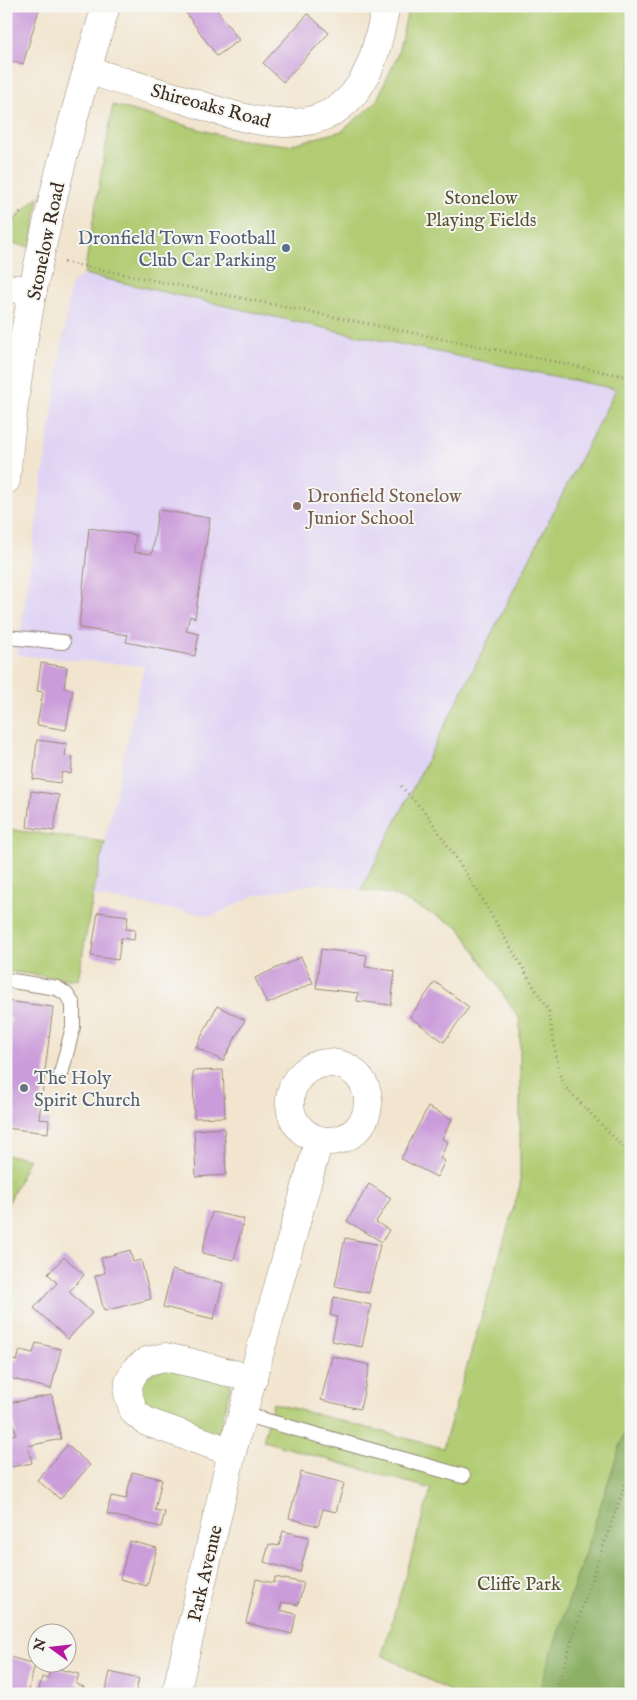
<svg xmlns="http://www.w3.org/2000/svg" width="637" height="1700" viewBox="0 0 637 1700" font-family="'IM FELL English',serif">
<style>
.built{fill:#e0d4f4}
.green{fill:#b1cc73;stroke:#767b48}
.forest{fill:#8cb065;stroke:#646d42}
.building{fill:#cb9cda}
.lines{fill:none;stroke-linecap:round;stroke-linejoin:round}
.service-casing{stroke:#968876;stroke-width:16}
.minor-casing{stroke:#968876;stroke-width:29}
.path{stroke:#968876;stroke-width:3;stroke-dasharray:1 4;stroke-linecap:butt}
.service{stroke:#fff;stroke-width:14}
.minor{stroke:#fff;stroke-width:28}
.service-dot{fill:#5c6f8a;stroke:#f6f6f2;stroke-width:2}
.education-dot{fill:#8d6e63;stroke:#f6f6f2;stroke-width:2}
.worship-dot{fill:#6b7280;stroke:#f6f6f2;stroke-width:2}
.labels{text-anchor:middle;stroke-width:4;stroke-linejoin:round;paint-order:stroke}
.street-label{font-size:19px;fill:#3b2a1e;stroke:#f6f6f2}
.park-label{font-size:19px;fill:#585233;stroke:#f6f6f2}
.service-label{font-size:19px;fill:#4e5e75;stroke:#f6f6f2;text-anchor:end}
.education-label{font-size:19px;fill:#785e54;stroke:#f6f6f2;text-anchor:start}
.worship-label{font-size:19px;fill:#5b616d;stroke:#f6f6f2;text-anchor:start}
</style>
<rect width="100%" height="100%" fill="#f6f6f2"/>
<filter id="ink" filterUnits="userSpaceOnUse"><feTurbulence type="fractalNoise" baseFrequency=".02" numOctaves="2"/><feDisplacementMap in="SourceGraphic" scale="10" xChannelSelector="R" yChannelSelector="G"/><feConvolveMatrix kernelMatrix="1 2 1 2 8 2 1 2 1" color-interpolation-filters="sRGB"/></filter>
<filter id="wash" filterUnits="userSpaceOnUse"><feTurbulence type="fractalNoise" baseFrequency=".0096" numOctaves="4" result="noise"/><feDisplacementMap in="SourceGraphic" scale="20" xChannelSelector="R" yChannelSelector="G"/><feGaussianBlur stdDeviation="1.12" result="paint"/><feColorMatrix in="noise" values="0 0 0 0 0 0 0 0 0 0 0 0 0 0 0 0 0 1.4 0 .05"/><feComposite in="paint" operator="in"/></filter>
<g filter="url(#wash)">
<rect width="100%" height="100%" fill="#f2e5cf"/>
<!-- built -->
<polygon class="built" points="84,274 346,333 616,389 361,890 318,883 253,896 213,916 93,896 144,666 17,655 71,284"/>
<!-- green -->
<g class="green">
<polygon points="409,6 631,6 631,1694 455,1694 382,1655 431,1489 263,1441 273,1403 443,1448 520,1186 520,1020 459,927 391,894 361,890 616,389 346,333 84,274 113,105 234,139 289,145 342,131 376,102 397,57"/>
<polygon points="39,196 31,247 10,243 6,264 6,228 22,211"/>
<polygon points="6,829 105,842 93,896 78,980 6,971"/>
<polygon points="6,1155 29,1158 6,1209"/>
<polygon points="165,1368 231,1384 218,1437 141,1405 140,1379"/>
</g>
<!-- forest -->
<polygon class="forest" points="631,1413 631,1694 538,1694"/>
<g id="blocks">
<!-- building -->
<g class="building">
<polygon points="11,6 40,6 23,64 6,60 6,21"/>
<polygon points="181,6 214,6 239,40 217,56"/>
<polygon points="308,14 329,33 283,82 263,63"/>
<polygon points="158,510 210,518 195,618 190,616 186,631 199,634 195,656 126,642 128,635 79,628 89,528 136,535 134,552 152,554"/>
<polygon points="41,663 67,667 64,688 73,690 66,730 37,725 43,692 37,691"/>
<polygon points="37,740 67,744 65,756 73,757 71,774 62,772 60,783 33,779"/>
<polygon points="31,791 59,795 54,831 27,827"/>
<polygon points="98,912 128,916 126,929 135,930 134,940 121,938 118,960 91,956"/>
<polygon points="321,949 367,955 365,967 395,971 391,1005 357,1001 358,993 316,988"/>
<polygon points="301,957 313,983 267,1004 255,978"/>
<polygon points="435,982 469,1007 444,1042 410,1017"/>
<polygon points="6,1001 53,1007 39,1119 49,1120 48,1133 6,1128 6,1058 11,1018 6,1018"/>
<polygon points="217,1006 245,1020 223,1061 196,1047"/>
<polygon points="223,1070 225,1117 194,1118 193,1071"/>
<polygon points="428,1107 452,1119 442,1139 448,1142 440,1158 445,1161 437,1177 401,1159"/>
<polygon points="224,1128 226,1175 196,1177 194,1130"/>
<polygon points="369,1184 391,1198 376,1222 389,1230 382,1242 347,1221"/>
<polygon points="212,1212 244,1219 234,1260 202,1253"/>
<polygon points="345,1238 380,1245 369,1293 335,1286"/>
<polygon points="130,1250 133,1262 141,1260 151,1299 104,1311 95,1276 105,1273 101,1258"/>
<polygon points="64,1257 84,1275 69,1292 92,1313 68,1339 34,1308 57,1283 48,1274"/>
<polygon points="172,1270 223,1283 214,1319 163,1307"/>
<polygon points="334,1297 371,1305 362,1347 332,1341 337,1317 330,1315"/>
<polygon points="36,1343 61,1349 51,1389 6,1377 9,1359 17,1361 20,1350 33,1353"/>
<polygon points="332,1356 370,1365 360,1409 321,1400"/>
<polygon points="52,1395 61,1439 28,1446 32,1463 6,1468 6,1436 16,1434 9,1403"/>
<polygon points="67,1445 90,1465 60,1499 37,1480"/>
<polygon points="132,1472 162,1479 155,1510 165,1512 161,1527 107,1514 111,1496 126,1499"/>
<polygon points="301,1472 344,1483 336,1512 323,1509 318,1526 289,1518"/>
<polygon points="283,1531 309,1537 300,1572 264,1562 269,1544 279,1546"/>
<polygon points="130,1541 157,1548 147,1586 120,1579"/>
<polygon points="275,1577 304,1583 298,1605 282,1602 280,1610 296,1614 292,1634 246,1623 256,1579 274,1583"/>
<polygon points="6,1656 35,1664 28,1694 6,1694"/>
<polygon points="51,1667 79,1674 76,1684 84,1687 82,1694 38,1694 42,1677 48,1679"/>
<polygon points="110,1672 139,1679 135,1694 105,1694"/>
</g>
</g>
</g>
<g filter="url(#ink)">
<use href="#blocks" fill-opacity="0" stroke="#968876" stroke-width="1"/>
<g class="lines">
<defs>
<g id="service">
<polyline points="6,637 63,642"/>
<polyline points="6,980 57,988 66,994 73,1004 73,1027 61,1074"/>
<polyline points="243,1414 463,1476"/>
</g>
<g id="minor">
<path d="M87,70C119,80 150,90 182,99C238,117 319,149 360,85C375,62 380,33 386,6"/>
<polyline points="6,288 33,290"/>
<path d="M6,480C19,319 59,160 106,6"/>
<circle cx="329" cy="1102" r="39"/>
<polyline points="232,1452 147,1422 134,1412 128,1394 129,1382 136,1369 147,1361 165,1357 192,1363 253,1379"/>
<polyline points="176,1694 232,1452 319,1140"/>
</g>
</defs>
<!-- service casing -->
<use href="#service" class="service-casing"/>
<!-- minor casing -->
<use href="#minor" class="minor-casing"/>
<!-- path -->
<g class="path">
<polyline points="6,228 23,210"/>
<polyline points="64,262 576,366 628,377 631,379"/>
<polyline points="401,786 428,816 473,884 549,1012 559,1073 566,1088 631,1155"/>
<polyline points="555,1694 587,1592 631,1468"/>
</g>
<!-- service -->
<use href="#service" class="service"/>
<!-- minor -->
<use href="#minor" class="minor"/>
</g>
</g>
<!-- markers -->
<circle class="service-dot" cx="286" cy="248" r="5"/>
<circle class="education-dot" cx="297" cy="506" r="5"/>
<circle class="worship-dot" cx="24" cy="1088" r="5"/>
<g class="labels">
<!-- street labels -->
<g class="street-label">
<text transform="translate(211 105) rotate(15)" y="7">Shireoaks Road</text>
<text transform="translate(45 241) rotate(-78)" y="7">Stonelow Road</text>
<text transform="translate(204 1573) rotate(-77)" y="7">Park Avenue</text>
</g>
<!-- park labels -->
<g class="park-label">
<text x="481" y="204">Stonelow<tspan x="481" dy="22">Playing Fields</tspan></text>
<text x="519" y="1590">Cliffe Park</text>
</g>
<!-- service labels -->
<g class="service-label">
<text x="276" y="244">Dronfield Town Football<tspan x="276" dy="22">Club Car Parking</tspan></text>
</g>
<!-- education labels -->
<g class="education-label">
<text x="307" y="502">Dronfield Stonelow<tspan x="307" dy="22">Junior School</tspan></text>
</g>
<!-- worship labels -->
<g class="worship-label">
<text x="34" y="1084">The Holy<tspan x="34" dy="22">Spirit Church</tspan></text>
</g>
</g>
<!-- margin -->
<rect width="637" height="1700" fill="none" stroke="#f6f6f2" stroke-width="25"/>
<!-- north arrow -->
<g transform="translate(52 1648) rotate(285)"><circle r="24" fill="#f6f6f2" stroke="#aba49d"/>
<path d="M0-4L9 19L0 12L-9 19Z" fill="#b5179e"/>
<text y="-8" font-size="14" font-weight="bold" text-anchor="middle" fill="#3b2a1e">N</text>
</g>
</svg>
